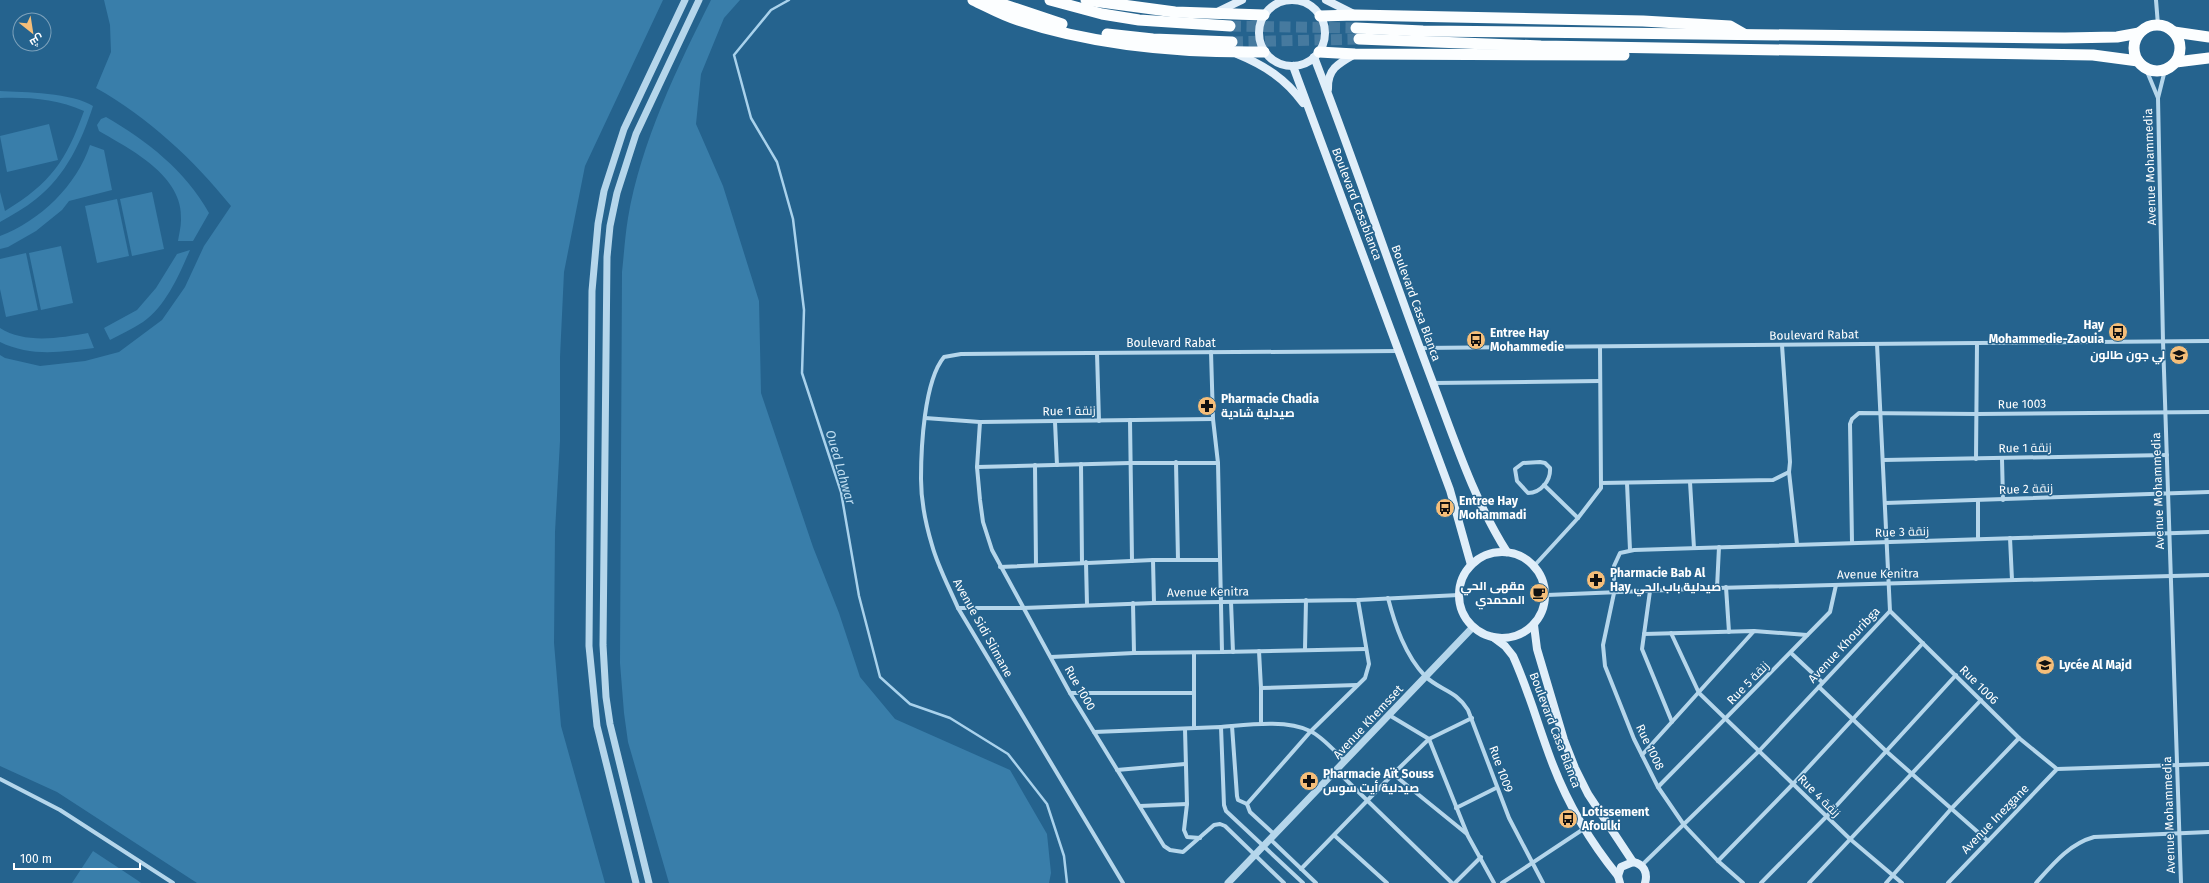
<svg xmlns="http://www.w3.org/2000/svg" width="2209" height="883" viewBox="0 0 2209 883" font-family="'Fira Sans',Cairo,sans-serif">
<style>
.green{fill:#397eaa}
.lines{fill:none;stroke-linecap:round;stroke-linejoin:round}
.stream{stroke:#a9d2ec;stroke-width:2.5}
.trunk-tunnel{stroke:#467a9f;stroke-width:11;stroke-dasharray:11 5.5;stroke-linecap:butt}
.minor{stroke:#b5d6eb;stroke-width:4}
.tertiary{stroke:#b5d6eb;stroke-width:7}
.secondary{stroke:#e0eef9;stroke-width:8}
.trunk{stroke:#fcfeff;stroke-width:11}
.labels{text-anchor:middle;stroke-width:3;stroke-linejoin:round;paint-order:stroke}
.street-label{font-size:12px;fill:#fff;stroke:#25638e}
.poi-label{font-size:12px;font-weight:bold;fill:#fff;stroke:#25638e;text-anchor:start}
.water-label{font-size:13px;font-style:italic;fill:#c1dff2;stroke:#25638e}
</style>
<rect width="100%" height="100%" fill="#25638e"/>
<!-- green -->
<g class="green">
<path d="M104,0H663L585,166L564,272L560,357V441L555,532L554,643L561,726L605,883H197L57,792L0,766V355L5,358L40,366L85,361L119,352L162,320L185,287L204,246L231,206C194,160 148,117 96,88L111,52L110,25Z"/>
<path d="M711,0H740L724,18L701,74L696,124L723,186L759,301L761,393L813,547L839,613L860,677L895,719L1010,770L1047,834L1051,873L1049,883H669L628,742L624,713L620,663L622,272C624,254 625,236 628,218C641,142 677,68 711,0Z"/>
<path d="M0,91C24,92 73,93 93,106C82,140 66,176 36,199C25,208 12,215 0,222V192L5,211C51,183 66,161 84,111C57,99 29,97 0,98Z"/>
<path d="M106,117C147,141 185,170 209,213L193,241H178C179,234 181,227 181,220C184,176 130,149 99,131L97,125L101,119Z"/>
<polygon points="49,124 58,160 7,172 0,136"/>
<path d="M90,145L104,150L112,190L69,201L62,210L36,231L8,247L0,249V236C40,221 77,185 90,145Z"/>
<polygon points="152,192 164,249 132,256 120,199"/>
<polygon points="117,199 129,256 97,263 85,206"/>
<polygon points="61,246 73,303 41,310 29,253"/>
<path d="M190,250C179,275 166,306 143,322C132,329 121,334 110,340L104,328L137,310L156,288L177,254Z"/>
<polygon points="26,253 38,310 6,317 0,289 0,259"/>
<path d="M0,328C25,344 60,338 88,333L94,348C61,352 31,357 0,342Z"/>
<polygon points="93,851 137,880 141,883 72,883"/>
</g>
<g class="lines">
<!-- stream -->
<polyline class="stream" points="789,0 771,10 734,55 751,118 777,162 793,219 804,310 802,373 841,492 859,596 880,677 910,704 950,718 1008,754 1047,804 1064,856 1067,883"/>
<!-- trunk-tunnel -->
<g class="trunk-tunnel">
<polyline points="1230,26 1356,28"/>
<polyline points="1232,42 1359,39"/>
</g>
<!-- minor -->
<g class="minor">
<polyline points="2156,0 2158,25"/>
<polyline points="2146,69 2158,98"/>
<polyline points="2165,70 2158,98 2163,341 2181,883"/>
<polyline points="1419,348 2209,341"/>
<polyline points="1097,353 1099,421"/>
<polyline points="1433,383 1600,381"/>
<polyline points="925,418 980,422 1213,419"/>
<polyline points="1130,420 1132,561"/>
<polyline points="980,422 977,467 980,500 983,522 992,550 1070,693 1164,846 1170,850 1183,852 1214,825 1220,824 1225,826 1284,883"/>
<polyline points="1055,422 1057,465"/>
<polyline points="1976,459 1977,343"/>
<polyline points="2002,459 2003,500"/>
<polyline points="1883,460 2167,455"/>
<polyline points="1176,462 1178,560"/>
<path d="M1540,462L1545,463L1550,468C1551,480 1541,493 1528,493L1517,481L1515,469L1523,463Z"/>
<polyline points="1081,464 1082,563"/>
<polyline points="1035,465 1036,565"/>
<polyline points="977,467 1130,463 1218,463"/>
<polyline points="1789,472 1797,544"/>
<polyline points="1690,482 1694,548"/>
<polyline points="1601,483 1773,480 1789,472 1790,462 1782,345"/>
<polyline points="1627,483 1630,550"/>
<polyline points="1544,485 1578,518"/>
<polyline points="1978,501 1978,538"/>
<polyline points="1885,503 2209,492"/>
<polyline points="2010,538 2012,580"/>
<polyline points="1852,542 1850,424 1852,419 1859,413 1977,414 2209,412"/>
<polyline points="1153,560 1154,603"/>
<polyline points="1086,562 1087,605"/>
<polyline points="1534,566 1578,518 1601,488 1600,347"/>
<polyline points="1000,567 1153,560 1218,560"/>
<polyline points="1726,587 1729,632"/>
<polyline points="1717,588 1719,547"/>
<polyline points="1650,591 1642,649 1672,722"/>
<polyline points="1547,595 1717,588 2209,575"/>
<path d="M1388,598C1395,625 1405,655 1425,676C1439,690 1456,690 1468,710L1509,818L1543,883"/>
<polyline points="1231,602 1233,652"/>
<polyline points="1133,603 1134,653"/>
<polyline points="958,608 1023,608 1154,603 1358,600 1459,595"/>
<polyline points="1890,611 2019,738 2057,769"/>
<polyline points="1671,633 1699,693 1850,839 1902,883"/>
<polyline points="1644,634 1754,631 1807,635"/>
<polyline points="1305,649 1306,600"/>
<polyline points="1259,651 1261,688"/>
<polyline points="1222,652 1366,649"/>
<polyline points="1194,653 1194,728"/>
<polyline points="1791,653 1822,682"/>
<polyline points="1051,657 1134,653 1222,652 1218,463 1213,419 1211,352"/>
<polyline points="1819,687 1886,751 1988,841"/>
<polyline points="1070,693 1194,693"/>
<polyline points="1389,715 1429,739 1468,836 1494,883"/>
<polyline points="1261,724 1261,688 1357,685"/>
<polyline points="1232,726 1237,796 1238,800 1247,804"/>
<path d="M1221,727C1246,725 1286,719 1310,731C1323,737 1335,752 1345,761"/>
<polyline points="1185,729 1187,804 1184,830 1187,837 1200,838"/>
<polyline points="1094,732 1221,727 1224,805 1226,811 1303,883"/>
<polyline points="1642,755 1754,631"/>
<polyline points="2057,769 2209,764"/>
<polyline points="1117,770 1185,764"/>
<polyline points="1337,771 1452,883"/>
<polyline points="1393,774 1467,834"/>
<polyline points="0,779 60,810 173,883"/>
<polyline points="1658,787 1830,612 1836,585"/>
<polyline points="1140,806 1187,804"/>
<polyline points="1456,808 1496,788"/>
<polyline points="1275,835 1250,812 1247,804 1311,731 1365,678 1369,664 1358,600"/>
<polyline points="1335,836 1387,883"/>
<polyline points="1271,840 1316,883"/>
<polyline points="1718,861 1793,784 1923,643"/>
<polyline points="1642,865 1759,751 1890,611 1877,344"/>
<polyline points="1301,869 1393,774 1429,739 1472,718"/>
<path d="M1123,883L958,608C949,587 938,567 932,545C926,525 921,500 921,479C921,448 924,381 944,357L961,354L1398,351"/>
<polyline points="1455,883 1481,857"/>
<polyline points="1502,883 1585,828"/>
<polyline points="1743,883 1718,861 1684,825 1658,787 1634,739 1605,666 1603,645 1614,593 1614,566 1620,553 1634,550 2209,532"/>
<polyline points="1761,883 1826,817 1956,675"/>
<polyline points="1809,883 1981,700"/>
<polyline points="1886,883 1951,809 2019,738"/>
<polyline points="1948,883 2057,769"/>
<path d="M2036,883C2053,864 2069,844 2094,837L2209,832"/>
</g>
<!-- tertiary -->
<g class="tertiary">
<polyline points="636,883 597,726 589,646 592,291 598,224 604,191 624,129 685,0"/>
<polyline points="649,883 610,724 606,697 603,645 607,257 610,226 617,193 636,134 699,0"/>
<polyline points="1228,883 1473,627"/>
</g>
<!-- secondary -->
<g class="secondary">
<polyline points="1326,0 1354,14"/>
<circle cx="1292" cy="33" r="33"/>
<polyline points="1217,12 1242,0"/>
<path d="M1237,54C1264,65 1286,79 1303,103"/>
<path d="M1314,57C1356,165 1392,275 1433,383C1455,441 1474,500 1507,552"/>
<polyline points="1293,66 1450,490 1471,565"/>
<path d="M1328,89C1327,69 1339,63 1355,54"/>
<circle cx="1502" cy="595" r="43"/>
<polyline points="1534,625 1537,649 1564,740 1575,768 1588,794 1633,862"/>
<path d="M1493,637L1505,646L1513,656C1529,691 1539,729 1553,765C1568,804 1592,844 1618,876"/>
<path d="M1620,883L1618,876L1621,867L1633,862C1644,864 1648,873 1645,883"/>
</g>
<!-- trunk -->
<g class="trunk">
<path d="M973,0C988,7 1002,15 1018,20C1096,46 1182,53 1264,52"/>
<polyline points="990,0 1062,24"/>
<polyline points="1050,0 1102,14 1139,20 1230,26"/>
<polyline points="1086,0 1175,12 1264,15"/>
<polyline points="1320,16 1355,15 1643,21 1730,26 1744,34"/>
<circle cx="2157" cy="48" r="23"/>
<polyline points="1356,28 1423,31 2065,38 2117,37 2139,33"/>
<polyline points="2174,32 2209,37"/>
<polyline points="1107,34 1153,39 1232,42"/>
<polyline points="1359,39 1541,46 2093,55 2138,61"/>
<polyline points="1319,52 1355,54 1624,55"/>
<polyline points="2176,62 2209,58"/>
</g>
</g>
<!-- icons -->
<defs>
<symbol id="bus-disc" viewBox="-11 -11 22 22"><circle r="9.5" fill="#f5be79" stroke="#25638e"/><path d="M-5-6H5V4H4V6H2V4H-2V6H-4V4H-5ZM-3.5-4V0h7V-4ZM-3.5 1.2v1.5H-2V1.2ZM2 1.2v1.5H3.5V1.2Z" fill="#111"/></symbol>
<symbol id="school-disc" viewBox="-11 -11 22 22"><circle r="9.5" fill="#f5be79" stroke="#25638e"/><path d="M0-5L7-2L0 1L-7-2ZM-4 1L0 2.5L4 1V4Q0 6-4 4Z" fill="#111"/></symbol>
<symbol id="pharmacy-disc" viewBox="-11 -11 22 22"><circle r="9.5" fill="#f5be79" stroke="#25638e"/><path d="M-2-6h4v4h4v4h-4v4h-4v-4h-4v-4h4Z" fill="#111"/></symbol>
<symbol id="cafe-disc" viewBox="-11 -11 22 22"><circle r="9.5" fill="#f5be79" stroke="#25638e"/><path d="M-5.5-4.5H6V0H3Q3 3.5 0 3.5H-2.5Q-5.5 3.5-5.5 0ZM3-3.2v2h1.7v-2ZM-6 4.5H4V6H-6Z" fill="#111"/></symbol>
</defs>
<g fill-rule="evenodd">
<use href="#bus-disc" x="2107" y="321" width="22" height="22"/>
<use href="#bus-disc" x="1465" y="329" width="22" height="22"/>
<use href="#school-disc" x="2168" y="344" width="22" height="22"/>
<use href="#pharmacy-disc" x="1196" y="395" width="22" height="22"/>
<use href="#bus-disc" x="1434" y="497" width="22" height="22"/>
<use href="#pharmacy-disc" x="1585" y="569" width="22" height="22"/>
<use href="#cafe-disc" x="1528" y="582" width="22" height="22"/>
<use href="#school-disc" x="2034" y="654" width="22" height="22"/>
<use href="#pharmacy-disc" x="1298" y="770" width="22" height="22"/>
<use href="#bus-disc" x="1557" y="808" width="22" height="22"/>
</g>
<g class="labels">
<!-- street labels -->
<g class="street-label">
<text transform="translate(2150 167) rotate(-92)" y="4">Avenue Mohammedia</text>
<text transform="translate(1357 204) rotate(69)" y="4">Boulevard Casablanca</text>
<text transform="translate(1416 303) rotate(70)" y="4">Boulevard Casa Blanca</text>
<text transform="translate(1814 335) rotate(-1)" y="4">Boulevard Rabat</text>
<text x="1171" y="347">Boulevard Rabat</text>
<text transform="translate(2022 404) rotate(-1)" y="4">Rue 1003</text>
<text transform="translate(1069 411) rotate(-1)" y="4">Rue 1 زنقة</text>
<text transform="translate(2025 448) rotate(-1)" y="4">Rue 1 زنقة</text>
<text transform="translate(2026 489) rotate(-2)" y="4">Rue 2 زنقة</text>
<text transform="translate(2158 491) rotate(-92)" y="4">Avenue Mohammedia</text>
<text transform="translate(1902 532) rotate(-2)" y="4">Rue 3 زنقة</text>
<text transform="translate(1878 574) rotate(-1)" y="4">Avenue Kenitra</text>
<text transform="translate(1208 592) rotate(-1)" y="4">Avenue Kenitra</text>
<text transform="translate(983 628) rotate(61)" y="4">Avenue Sidi Slimane</text>
<text transform="translate(1844 645) rotate(-47)" y="4">Avenue Khouribga</text>
<text transform="translate(1748 683) rotate(-46)" y="4">Rue 5 زنقة</text>
<text transform="translate(1979 685) rotate(45)" y="4">Rue 1006</text>
<text transform="translate(1080 688) rotate(60)" y="4">Rue 1000</text>
<text transform="translate(1368 722) rotate(-47)" y="4">Avenue Khemsset</text>
<text transform="translate(1555 730) rotate(69)" y="4">Boulevard Casa Blanca</text>
<text transform="translate(1650 747) rotate(64)" y="4">Rue 1008</text>
<text transform="translate(1501 769) rotate(70)" y="4">Rue 1009</text>
<text transform="translate(1819 796) rotate(45)" y="4">Rue 4 زنقة</text>
<text transform="translate(2169 815) rotate(-92)" y="4">Avenue Mohammedia</text>
<text transform="translate(1995 819) rotate(-46)" y="4">Avenue Inezgane</text>
</g>
<!-- poi labels -->
<g class="poi-label">
<text x="2104" y="329" text-anchor="end">Hay<tspan x="2104" dy="14">Mohammedie-Zaouia</tspan></text>
<text x="1490" y="337">Entree Hay<tspan x="1490" dy="14">Mohammedie</tspan></text>
<text x="2165" y="359" text-anchor="end">لي جون طالون</text>
<text x="1221" y="403">Pharmacie Chadia<tspan x="1221" dy="14">صيدلية شادية</tspan></text>
<text x="1459" y="505">Entree Hay<tspan x="1459" dy="14">Mohammadi</tspan></text>
<text x="1610" y="577">Pharmacie Bab Al<tspan x="1610" dy="14">Hay صيدلية باب الحي</tspan></text>
<text x="1525" y="590" text-anchor="end">مقهى الحي<tspan x="1525" dy="14">المحمدي</tspan></text>
<text x="2059" y="669">Lycée Al Majd</text>
<text x="1323" y="778">Pharmacie Aït Souss<tspan x="1323" dy="14">صيدلية أيت سوس</tspan></text>
<text x="1582" y="816">Lotissement<tspan x="1582" dy="14">Afoulki</tspan></text>
</g>
<!-- water labels -->
<g class="water-label">
<text transform="translate(841 467) rotate(74)" y="5">Oued Lahwar</text>
</g>
</g>
<!-- north arrow -->
<g transform="translate(32 32) rotate(150)"><circle r="19" fill="#25638e" stroke="#7ca1bb"/>
<path d="M0-3L7 15L0 10L-7 15Z" fill="#f5be79"/>
<text y="-6" font-size="11" font-weight="bold" text-anchor="middle" fill="#ffffff">ش</text>
</g>
<!-- scale -->
<path d="M14 863v6h126v-6" fill="none" stroke="#ffffff" stroke-width="2"/>
<text x="20" y="863" font-size="12" fill="#ffffff" stroke="#25638e" stroke-width="3" paint-order="stroke">100 m</text>
</svg>
